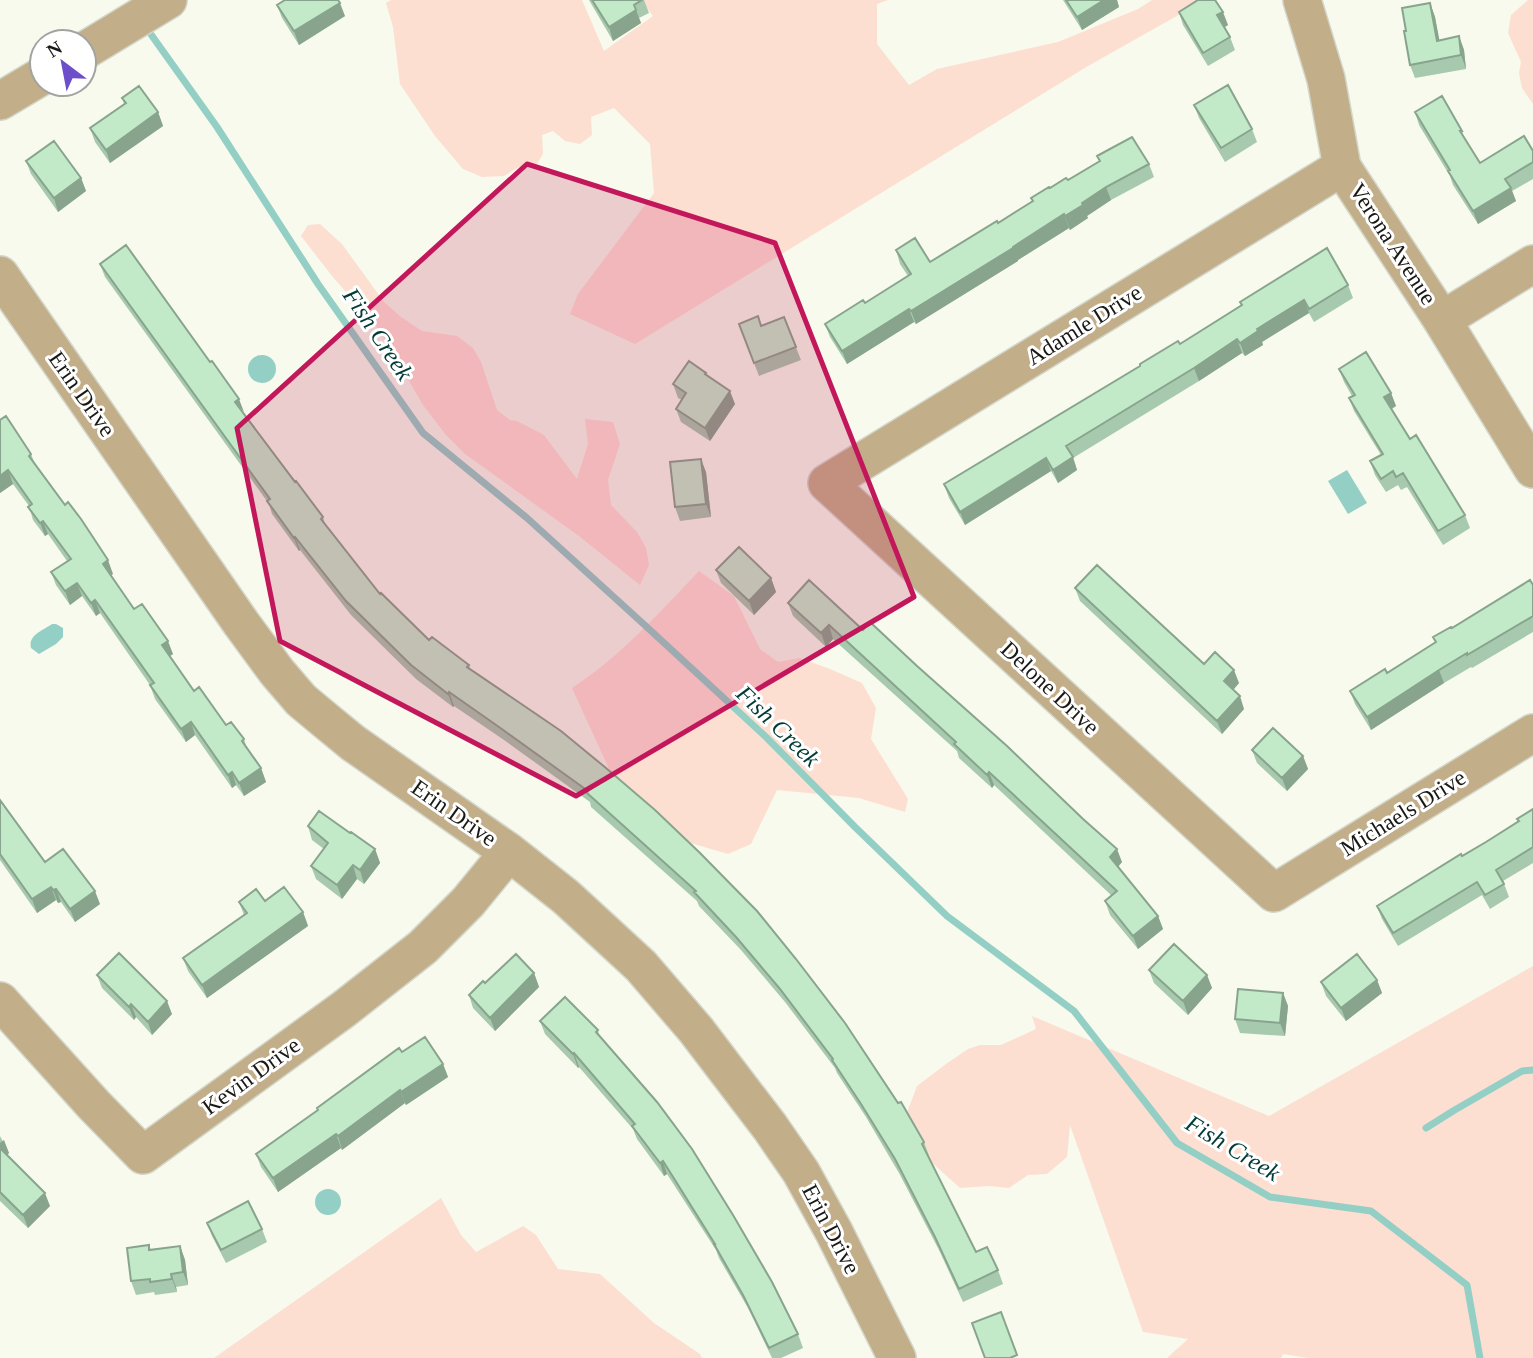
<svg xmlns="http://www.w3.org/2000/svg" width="1533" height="1358" viewBox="0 0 1533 1358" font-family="Georgia,serif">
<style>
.green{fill:#fddfd2}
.water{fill:#94cfc6}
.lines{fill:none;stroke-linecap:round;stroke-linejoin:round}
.stream{stroke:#94cfc6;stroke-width:7}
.minor-casing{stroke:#d3d6c9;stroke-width:40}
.minor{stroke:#c3ae8a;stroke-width:37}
.wall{fill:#a7c9ad}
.shaded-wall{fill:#88a48d}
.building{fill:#c2eac9;stroke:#88a48d;stroke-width:2}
.marked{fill:#c2185b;fill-opacity:0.2;stroke:#c2185b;stroke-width:5;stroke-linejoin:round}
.labels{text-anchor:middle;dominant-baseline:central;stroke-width:6;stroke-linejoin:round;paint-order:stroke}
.street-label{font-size:23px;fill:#181914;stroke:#fff}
.water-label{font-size:24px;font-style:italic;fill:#013b35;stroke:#fff}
</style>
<rect width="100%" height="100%" fill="#f7faec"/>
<path class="green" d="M391,0H582L604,51L653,16L641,0H888L877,4V44L909,85L937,69L1058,42L1138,9L1152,0H1205L1088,66L635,344L570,314L578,294L654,193L650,144L614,108L591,117L592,135L580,144L565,141L553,131L542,135L543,154L535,167H519L504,176L482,177L463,169L435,136L400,84L393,27L386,3Z
M1528,0H1533V104L1522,88L1519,73L1521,62L1508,33L1511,15Z
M320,224L342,244L384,302L401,317L422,331L457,336L473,348L481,362L497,410L510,420L517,421L544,435L577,479L588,444L585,419L613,422L620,444L608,480L611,505L637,532L646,548L649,565L640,585L579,536L465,454L446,435L423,405L379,330L332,276L301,236L308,225Z
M699,571L734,596L760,649L778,662L800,658L830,669L862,683L876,708L871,739L908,799L905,812L859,798L777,790L751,844L728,854L653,832L610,771L572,688C621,656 659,613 699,571Z
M1533,966V1358H1308L1283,1354L1281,1358H1167L1188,1339L1143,1332L1070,1125L1067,1157L1047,1174L1028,1175L1009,1188L989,1186L960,1188L929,1160L906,1115L917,1086L946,1064L968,1049L980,1045H1001L1036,1029L1032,1016L1269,1116Z
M441,1198L461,1235L476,1252L523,1226L536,1235L558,1269L600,1274L654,1323L700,1354L702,1358H214Z"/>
<path class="water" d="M248 369a14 14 0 1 1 28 0a14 14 0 1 1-28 0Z
M1347,470L1367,503L1348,514L1328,481Z
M52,624H56L63,628V637L56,644L39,654L31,648C28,635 42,631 52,624Z
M315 1202a13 13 0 1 1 26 0a13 13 0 1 1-26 0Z"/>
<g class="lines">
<path class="stream" d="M145,26L217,127L318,284L423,433L527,518L649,629L766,737L855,827L947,916L1074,1011L1177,1143L1270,1197L1371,1211L1467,1285L1480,1358
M1426,1128L1453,1111L1522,1071L1533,1070"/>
<g class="minor-casing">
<path id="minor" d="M1302,0L1326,79L1342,167L1442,320L1533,469
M84,51L168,0
M0,101L42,76
M1342,167L827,483L1274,893L1533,733
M0,275L241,623L277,672L301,700L325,720L353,743L509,852L566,897L641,966L696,1030L770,1127L801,1172L834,1232L897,1358
M1442,320L1533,264
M0,1001L94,1105L143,1155L344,1009L423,947L468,902L509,852"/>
</g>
<use href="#minor" class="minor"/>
</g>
<path class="wall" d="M589,0H644L649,13L639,18L641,23L613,41Z
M1063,0H1117L1119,7L1082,30Z
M1430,3L1435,17L1439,40L1459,36L1464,50L1466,69L1415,78L1410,65L1406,31Z
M277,5L345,16L299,45L282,18Z
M1179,12L1228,25L1224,27L1230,37L1235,50L1208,66L1183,25Z
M122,98L158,112L163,126L110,163L95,142L90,128L124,104Z
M1194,105L1252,129L1257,142L1225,162L1199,118Z
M1415,112L1462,131L1464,138L1480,163L1533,151V179L1512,191L1516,201L1478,224L1453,185L1450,176L1419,125Z
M1097,156L1149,164L1154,177L1111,200L1087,216L1088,218L1070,230L1069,228L1018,260V261L916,324L914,322L847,364L830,337L825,324L865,303L908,276L900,264L896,250L930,262L998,223L1033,202L1031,198L1068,180L1099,161Z
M26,161L81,178L86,191L58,212L31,174Z
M100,264L243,412L323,517L325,524L380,594L429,640L469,665L470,669L561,731L924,1142L929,1156H928L976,1252L998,1270L1003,1284L963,1302L939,1250L899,1173L866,1117L837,1073L835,1068L785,1002L741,950L699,906L697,901L591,807L590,802L504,740L454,706L453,707L416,679L351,615L300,550L299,551L272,514L269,504L105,277Z
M1348,285L1353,298L1314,322L1309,313L1262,342L1263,345L1245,356L1242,353L1199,381L1073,458L1077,470L1058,483L1051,471L965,525L949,498L944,484L1180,344L1241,305L1240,302Z
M784,317L801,360L759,376L739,324L761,326Z
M1339,369L1391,393L1396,406L1392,409L1410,439L1465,515L1470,528L1443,545L1407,487L1401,490L1398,485L1386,492L1375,475L1370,461L1381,455L1354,411L1349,398L1352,396L1344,382Z
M706,373L707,376L735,404L710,441L681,422L676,409L682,400L678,398L673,384Z
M0,420L31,454L35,464L113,574L111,575L134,609L173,654L170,656L194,691L226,725L244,739L247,749L261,768L266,782L244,796L236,785L232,788L195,735L186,742L155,699L150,685L100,613L96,616L82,596L70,605L56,585L51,572L67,561L48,534L45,536L33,520L29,506L13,484L0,493Z
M706,472L711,517L680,521L675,507Z
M716,570L771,578L776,592L754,615L721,583Z
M1533,585V632L1472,668L1471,667L1444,683L1371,730L1355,704L1350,691L1387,673L1435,642L1433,637Z
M1075,588L1204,664L1239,683L1233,690L1244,709L1222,734L1080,601Z
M788,603L863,630L1122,862L1118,867L1158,916L1163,929L1138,949L1110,915L1105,901L1112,896L994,785L992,788L959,758L957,751L833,639L826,647L793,616Z
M1252,750L1303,756L1308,769L1287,791L1257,763Z
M0,800L45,862L100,904L75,922L61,902L58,903L56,900L37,913L0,860Z
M1533,809V863L1503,881L1509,897L1490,909L1482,895L1398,946L1382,919L1377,906L1462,856L1518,822L1517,819Z
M308,826L375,849L380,863L364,884L357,879L342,899L316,879L311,866L324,849L312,840Z
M265,901L303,912L308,926L207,998L188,971L183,958L244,915L239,902Z
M1149,970L1207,975L1212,988L1188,1015L1154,983Z
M534,973L539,987L495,1031L473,1008L469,995Z
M97,975L172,1014L152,1035L136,1017L134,1020L102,988Z
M1377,980L1382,993L1346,1021L1326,996L1321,982Z
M1283,993L1288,1006L1285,1036L1240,1033L1235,1019Z
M540,1021L598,1030L599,1035L798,1334L803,1348L781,1358H772L748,1308L719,1258L716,1250L667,1174L664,1176L637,1139L633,1129L579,1067L578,1068L545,1034Z
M402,1052L443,1064L448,1077L406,1105L405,1103L342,1150L341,1148L278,1192L261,1167L256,1154Z
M0,1136L9,1153L7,1155L50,1206L28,1228L0,1201Z
M207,1223L262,1229L267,1242L226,1263L212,1236Z
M149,1245L151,1250L180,1246L185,1260L188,1285L176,1287L177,1292L155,1295L154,1292L136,1295L131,1281Z"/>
<path class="shaded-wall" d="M1104,0H1117L1119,7L1082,30L1077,17Z
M340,3L345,16L299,45L294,31Z
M1430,3L1435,17L1442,54L1437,41Z
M636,10L641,23L613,41L609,27Z
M1223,12L1228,25L1222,29L1217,15Z
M1459,36L1464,50L1466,69L1461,55Z
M158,112L163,126L110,163L106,150Z
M81,178L86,191L58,212L54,198Z
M1106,187L1111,200L1087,216L1088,218L1070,230L1065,216L1082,203Z
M1511,188L1516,201L1478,224L1473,211Z
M1064,214L1069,228L1018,260V261L916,324L911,311Z
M1304,300L1309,313L1262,342L1263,345L1245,356L1240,343L1257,329Z
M909,309L914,322L847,364L842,351Z
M1237,339L1242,353L1199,381L1194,368Z
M730,391L735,404L710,441L705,428Z
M1391,393L1396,406L1389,410L1384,397Z
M239,399L244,412L235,402Z
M1073,457L1077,470L1058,483L1053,470Z
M1046,458L1051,471L965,525L960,512Z
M701,459L706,472L711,517L706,504Z
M8,470L13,484L0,493V476Z
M43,521L48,534L45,536L40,523Z
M295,537L300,550L299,551L294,538Z
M108,560L113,574L108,577L103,564Z
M771,578L776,592L754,615L749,601Z
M77,583L82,596L70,605L65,591Z
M95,600L100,613L96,616L91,603Z
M829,625L833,639L826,647L821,633Z
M168,641L173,654L167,658L162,645Z
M1234,670L1239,683L1229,695L1224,681Z
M1439,670L1444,683L1371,730L1367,717Z
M449,692L454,706L453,707L448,694Z
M1240,696L1244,709L1222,734L1217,721Z
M191,722L195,735L186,742L181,729Z
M1303,756L1308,769L1287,791L1282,778Z
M261,768L266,782L244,796L239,783Z
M232,772L236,785L232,788L228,775Z
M989,772L994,785L992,788L987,775Z
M375,849L380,863L364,884L360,870Z
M1117,849L1122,862L1115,870L1110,857Z
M353,865L357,879L342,899L337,885Z
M51,887L56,900L37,913L32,899Z
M56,889L61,902L58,903L53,890Z
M95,891L100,904L75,922L70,909Z
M303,912L308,926L207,998L202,985Z
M1158,916L1163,929L1138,949L1133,936Z
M534,973L539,987L495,1031L490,1018Z
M1207,975L1212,988L1188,1015L1183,1001Z
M1377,980L1382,993L1346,1021L1341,1008Z
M1283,993L1288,1006L1285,1036L1280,1023Z
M167,1001L172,1014L152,1035L148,1022Z
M131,1004L136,1017L134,1020L129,1007Z
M574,1053L579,1067L578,1068L573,1054Z
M443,1064L448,1077L406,1105L401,1092Z
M400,1090L405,1103L342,1150L338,1136Z
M336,1134L341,1148L278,1192L273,1178Z
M4,1140L9,1153L2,1159L0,1153V1143Z
M663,1161L667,1174L664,1176L660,1163Z
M45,1193L50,1206L28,1228L23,1215Z
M180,1246L185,1260L188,1285L183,1272Z
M171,1274L176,1287L177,1292L172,1279Z"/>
<path class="building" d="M285,0H338L340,3L294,31L277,5Z
M592,0H642L634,5L636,10L609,27Z
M1066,0H1104L1077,17Z
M1198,0H1215L1223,12L1217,15L1230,37L1203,53L1179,12Z
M1430,3L1437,41L1459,36L1461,55L1410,65L1404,31H1406L1402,8Z
M1228,85L1252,129L1221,148L1194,105Z
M139,86L158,112L106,150L90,128L126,103L122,98Z
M1442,96L1462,131H1460L1480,163L1524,136L1533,151V162L1505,179L1511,188L1473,211L1448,171L1450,170L1415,112Z
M1132,137L1149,164L1106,187L1082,203L1083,205L1065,216L1064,214L1013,247V248L911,311L909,309L842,351L825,324L863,300L865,303L911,274L896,250L915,238L930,262L997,221L998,223L1033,201L1031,198L1049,187L1050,188L1066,178L1068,180L1100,161L1097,156Z
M54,141L81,178L54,198L26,161Z
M126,245L210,362L212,361L239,399L235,402L295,482L296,481L323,517L321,519L380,594L381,593L429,640L432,637L469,665L467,667L561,731L606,768L655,810L700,853L757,911L796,959L845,1023L898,1103L901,1102L924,1142L922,1144L976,1252L987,1247L998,1270L959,1289L935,1237L895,1159L861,1104L832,1060L833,1059L780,989L736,937L694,892L696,891L587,793L588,791L499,727L449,692L448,694L411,665L346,601L295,537L294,538L267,501L270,499L100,264Z
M1327,248L1348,285L1309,309L1304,300L1257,329L1258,331L1240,343L1237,339L1194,368L1066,446L1073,457L1053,470L1046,458L960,512L944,484L1140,366V364L1178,341L1180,344L1242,305L1240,302Z
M758,316L761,326L784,317L796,347L754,363L739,324Z
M1366,352L1391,393L1384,397L1410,439L1416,435L1465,515L1438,531L1403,473L1396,477L1393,471L1381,479L1370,461L1383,454L1349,398L1355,395L1339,369Z
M689,361L706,373L705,374L730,391L705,428L676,409L686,393L673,384Z
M6,416L31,454L29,456L65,505L68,502L81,519L108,560L103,564L134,609L142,604L168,641L162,645L194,691L199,687L226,725L231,722L244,739L242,741L261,768L239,783L232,772L228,775L191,722L181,729L150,685L154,683L95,600L91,603L77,583L65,591L51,572L71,559L43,521L40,523L28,507L32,504L8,470L0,476V420Z
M701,459L706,504L675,507L670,462Z
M739,547L771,578L749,601L716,570Z
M1097,565L1204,664L1215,652L1234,670L1224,681L1240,696L1217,721L1075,588Z
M809,580L863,630L870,622L917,666L1007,746L1083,819L1117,849L1110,857L1158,916L1133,936L1105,901L1117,891L989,772L987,775L954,744L956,742L829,625L821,633L788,603Z
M1530,580L1533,585V616L1467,655V653L1439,670L1367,717L1350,691L1385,669L1387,673L1436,642L1433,637L1451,627L1452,628Z
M1273,728L1303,756L1282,778L1252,750Z
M0,800L45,862L63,849L95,891L70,909L56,889L53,890L51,887L32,899L0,854Z
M1533,809V847L1496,870L1504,884L1485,895L1477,882L1393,933L1377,906L1461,854L1462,856L1486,842L1519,821L1517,819Z
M319,811L350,833L351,832L375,849L360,870L353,865L337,885L311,866L328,843L308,826Z
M284,887L303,912L202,985L183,958L247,913L239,902L256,889L265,901Z
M1174,944L1207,975L1183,1001L1149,970Z
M119,953L167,1001L148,1022L131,1004L129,1007L97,975Z
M516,954L534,973L490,1018L469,995L483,981L485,983Z
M1357,954L1377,980L1341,1008L1321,982Z
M1238,989L1283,993L1280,1023L1235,1019Z
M565,997L598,1030L596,1032L657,1102L692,1149L733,1215L772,1282L798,1334L769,1348L743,1295L714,1244H715L663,1161L660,1163L632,1126L635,1124L574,1053L573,1054L540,1021Z
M425,1037L443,1064L401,1092L400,1090L338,1136L336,1134L273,1178L256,1154L318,1110L317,1108L399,1048L402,1052Z
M0,1148L45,1193L23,1215L0,1192Z
M248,1201L262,1229L221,1250L207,1223Z
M149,1245V1250L180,1246L183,1272L171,1274L172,1279L150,1282V1279L131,1281L127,1248Z
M1001,1312L1017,1355L1010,1358H985L972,1323Z"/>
<path class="marked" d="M527,164L775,243L914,597L576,796L280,641L237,428Z"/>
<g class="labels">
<g class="street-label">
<text transform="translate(1393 244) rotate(57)">Verona Avenue</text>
<text transform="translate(1084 325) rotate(-32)">Adamle Drive</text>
<text transform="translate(82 394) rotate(55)">Erin Drive</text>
<text transform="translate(1050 688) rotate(43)">Delone Drive</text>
<text transform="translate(454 813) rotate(35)">Erin Drive</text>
<text transform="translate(1403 813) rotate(-32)">Michaels Drive</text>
<text transform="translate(251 1076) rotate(-36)">Kevin Drive</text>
<text transform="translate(831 1229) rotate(62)">Erin Drive</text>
</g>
<g class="water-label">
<text transform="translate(378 334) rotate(56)">Fish Creek</text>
<text transform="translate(778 726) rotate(44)">Fish Creek</text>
<text transform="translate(1233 1148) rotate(31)">Fish Creek</text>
</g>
</g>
<g transform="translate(63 63) rotate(328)"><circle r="33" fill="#ffffff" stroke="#a3a3a1" stroke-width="2"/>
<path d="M0-5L12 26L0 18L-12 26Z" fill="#6c4fc9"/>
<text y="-10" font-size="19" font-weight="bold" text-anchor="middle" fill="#181914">N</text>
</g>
</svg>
